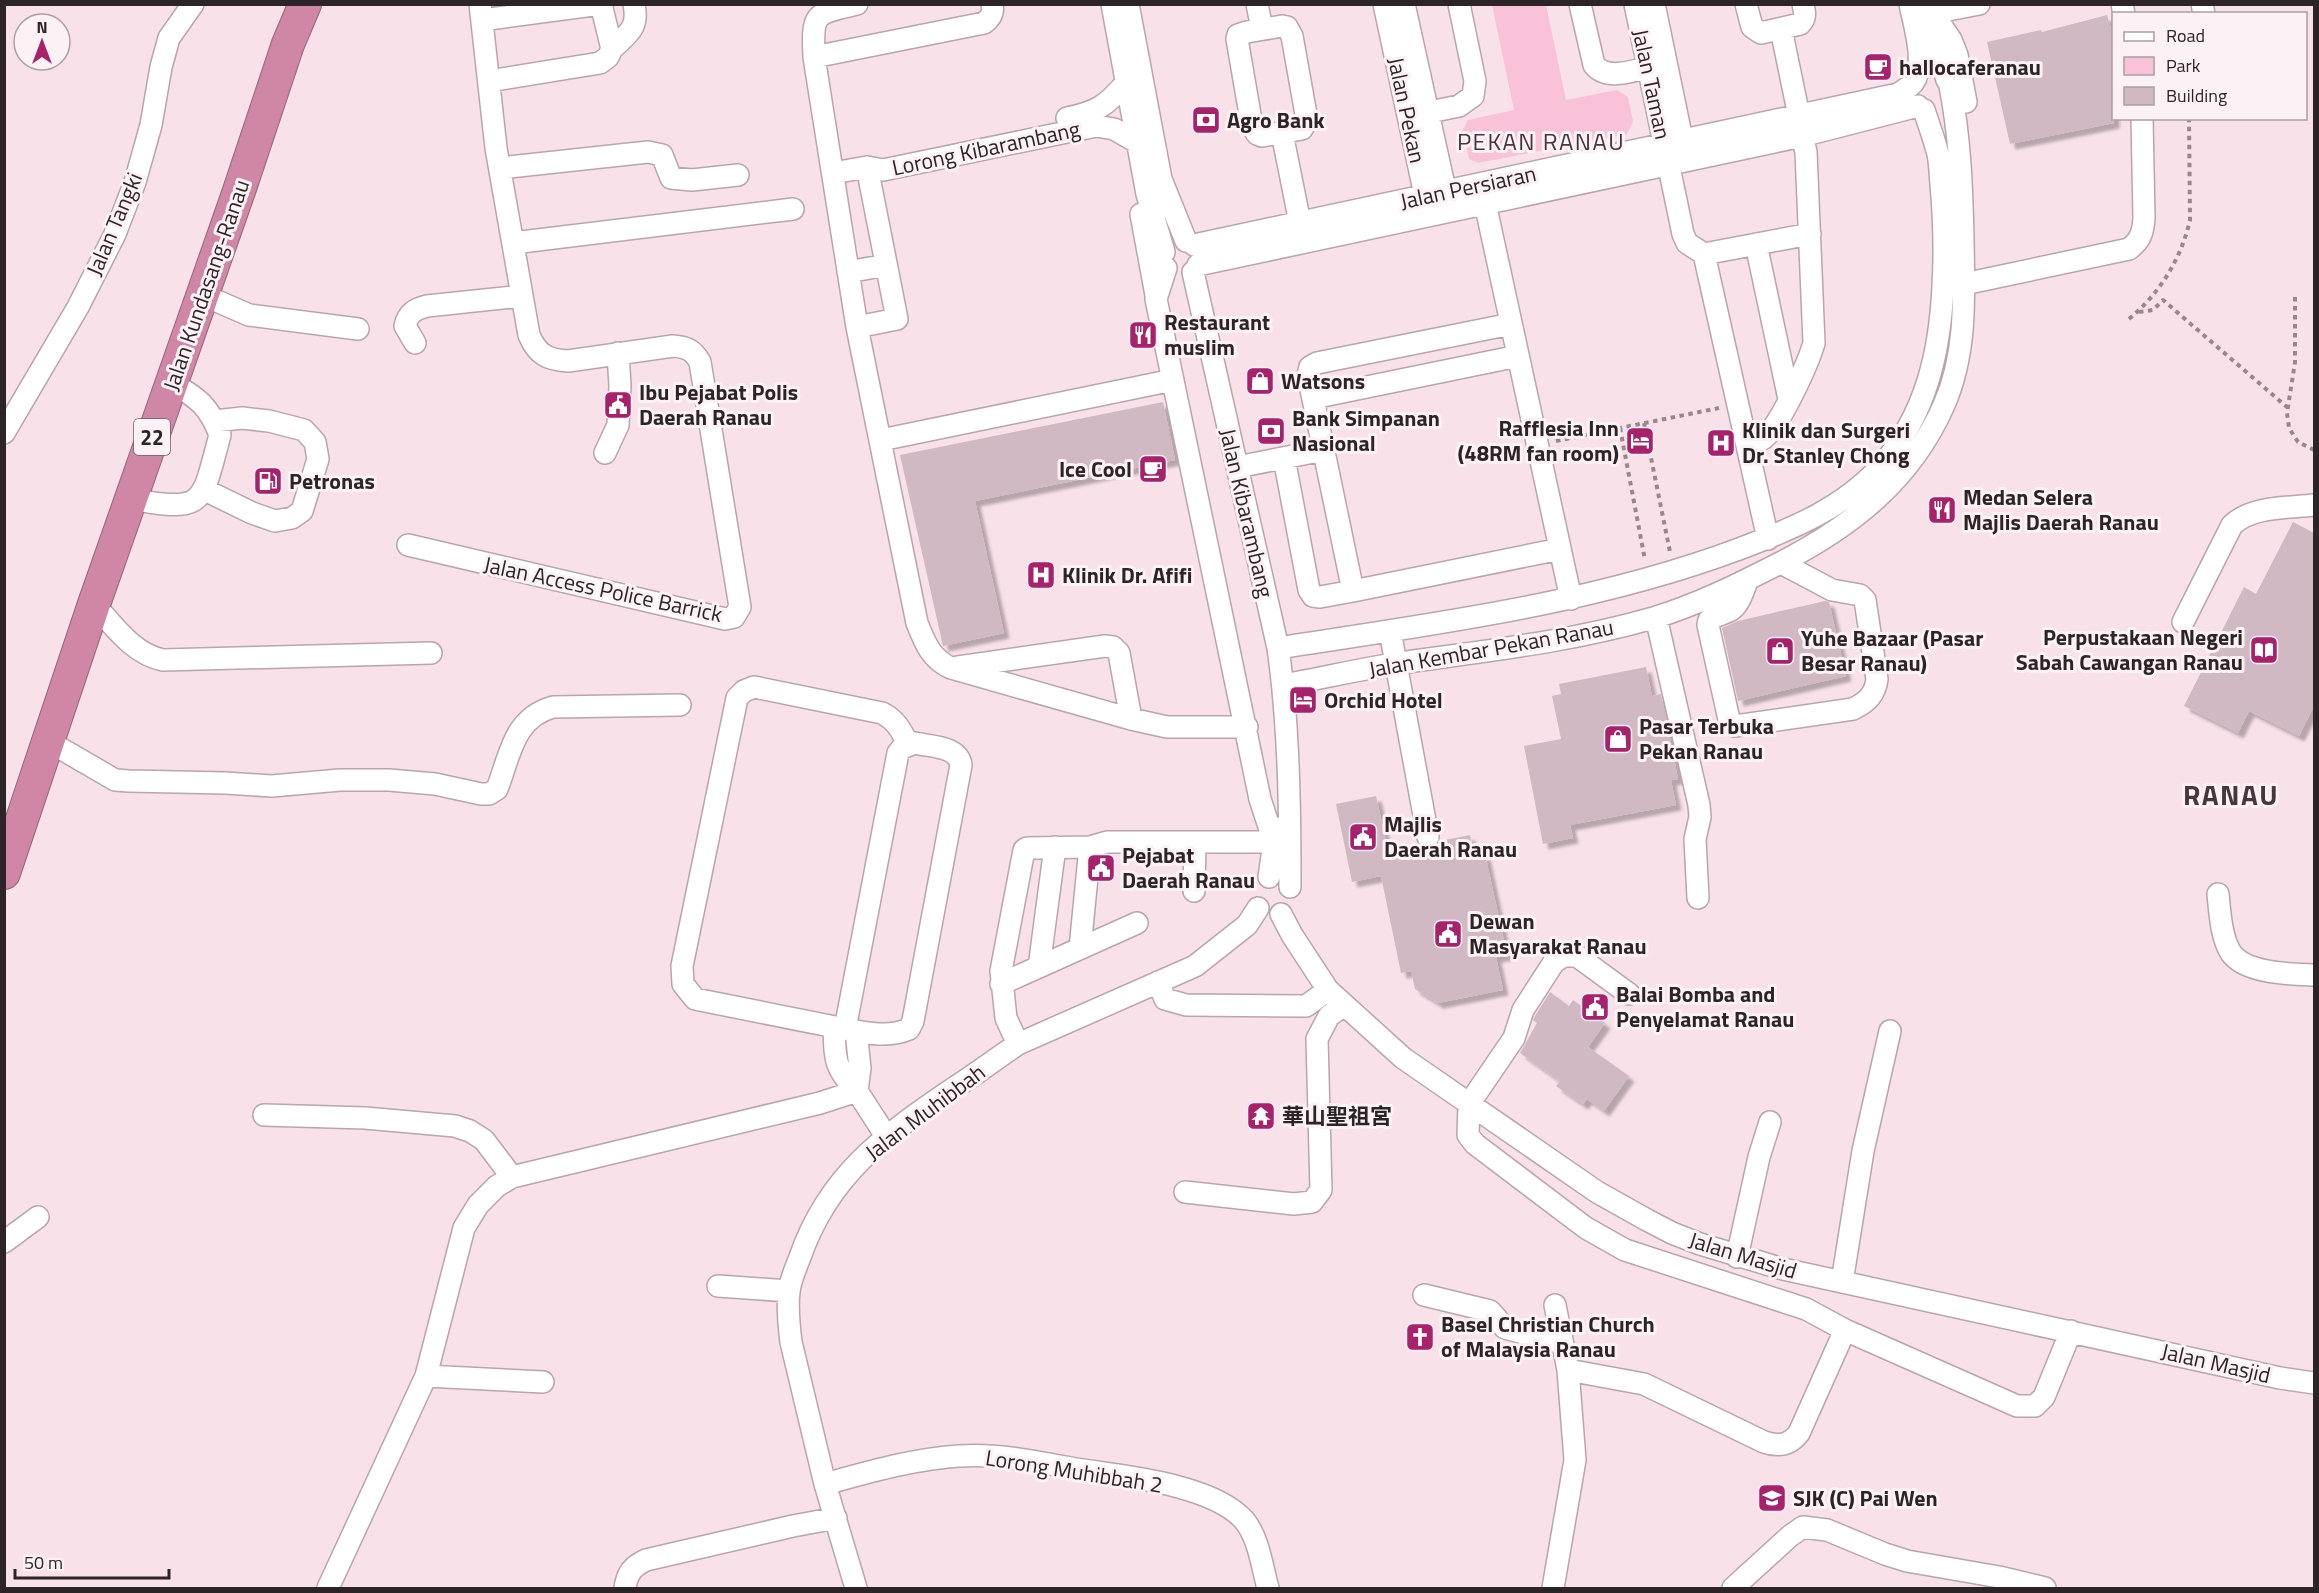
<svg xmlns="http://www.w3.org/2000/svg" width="2319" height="1593" viewBox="0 0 2319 1593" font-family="'Titillium Web','Noto Sans SC',sans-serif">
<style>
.green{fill:#f9c2d8}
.building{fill:#d0b9c2;filter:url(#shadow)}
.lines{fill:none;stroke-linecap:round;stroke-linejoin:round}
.minor-casing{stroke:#baa4ad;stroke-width:24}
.highway-casing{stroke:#966479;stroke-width:34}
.path{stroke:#98878d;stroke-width:4;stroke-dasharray:4.5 4.5;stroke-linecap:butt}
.minor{stroke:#fff;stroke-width:21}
.highway{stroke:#cf87a5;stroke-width:32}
.labels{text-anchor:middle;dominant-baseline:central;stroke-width:6;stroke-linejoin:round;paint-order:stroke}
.shield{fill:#fcf2f6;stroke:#6b6265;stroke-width:1.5}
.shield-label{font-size:21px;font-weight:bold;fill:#2d2427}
.poi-label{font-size:22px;font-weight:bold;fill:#2d2427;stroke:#fcf2f6;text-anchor:start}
.street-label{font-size:22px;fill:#2d2427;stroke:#fcf2f6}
.neighbourhood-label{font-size:24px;letter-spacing:1.5px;fill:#48353d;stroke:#fcf2f6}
.district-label{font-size:28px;font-weight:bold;letter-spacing:1.5px;fill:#48353d;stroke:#fcf2f6}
</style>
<defs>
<filter id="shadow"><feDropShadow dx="5.5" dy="5.5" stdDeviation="1.5" flood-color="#0004"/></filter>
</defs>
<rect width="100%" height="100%" fill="#f9e1ea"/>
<path class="green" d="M1492,5H1546L1566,100L1617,90L1628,97L1633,122L1627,134L1478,163L1469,159L1463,129L1468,120L1514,110Z"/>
<path class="building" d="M2107,15L2114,40V123L2010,144L1987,42L2041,30L2042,32Z
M1163,402L1175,460L975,501L1004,633L943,646L900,455Z
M2293,522L2314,533V706L2299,736L2249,711L2238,733L2184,706L2244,587L2256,594Z
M1825,601L1829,602L1846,676L1738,701L1722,628L1738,621Z
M1646,667L1652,696L1661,694L1666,717L1678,779L1671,780L1676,805L1570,825L1573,838L1543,844L1524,746L1561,739L1552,696L1561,694L1559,684Z
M1376,796L1388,851L1418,845L1424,849H1431L1437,846L1440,841L1470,835L1474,857L1485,854L1507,955L1496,957L1503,990L1438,1003L1415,989L1411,971L1401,973L1381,876L1352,882L1336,804Z
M1550,992L1569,1006L1573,1000L1605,1023L1588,1047L1629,1076L1604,1111L1587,1099L1583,1104L1569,1095L1556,1086L1560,1081L1520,1053L1537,1023L1533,1020L1535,1016Z"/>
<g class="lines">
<g class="minor-casing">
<path id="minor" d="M857,4C814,14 812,12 814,57L984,23C991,18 994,13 992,4
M1112,4L1147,194L1164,252
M1128,4L1161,179L1186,241
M1257,4L1262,29
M1384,4L1428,209
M1404,4L1448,203
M1580,4L1594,65C1609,83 1640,68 1660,64
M1635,4L1683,234L1687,243L1704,254L1768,539
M1654,4L1685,154
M1746,4L1752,27L1761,33L1800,24C1806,18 1805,13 1803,4
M1927,4L1951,40L1957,55L1966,102
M2122,4L2124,14
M2202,4L2204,14
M1932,13L1979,4
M1927,14L1947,80
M482,20L601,4
M1282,26L1287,27L1292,36L1307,120L1302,129L1262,136L1257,134L1252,126L1237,39L1238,35L1247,32Z
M1781,29L1799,116
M612,49C628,33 639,29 634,4
M814,57L857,327L917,623C925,643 931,659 951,668L1131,719L1167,727H1247
M489,81L600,63L608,57L612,49L601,4
M1415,115L1459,106L1473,96L1475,81L1459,4
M1067,118C1097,112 1106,106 1126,83
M1282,133L1300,223
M500,168L648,152L662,155L671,178L692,180L738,175
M833,173L867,167L883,170L1096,126L1114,129L1137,142
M1485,203L1571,599
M1141,214L1156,295
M513,243L793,209
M1756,244L1789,399
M1194,245L1898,94C1903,91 1909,87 1913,83C1927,64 1914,25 1910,4
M1704,254L1810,234
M1198,265L1802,136L1918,106
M848,272L886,265
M1193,272L1278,648C1289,725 1290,809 1290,887
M1964,284L2129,249C2141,240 2143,232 2144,218L2142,118
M203,295L249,315L358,329
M1511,324L1317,363L1310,367L1308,375L1353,591L1560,549
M857,327L897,319L867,167
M415,343L405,326C408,313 415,309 427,306L522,296
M1313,398L1518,356
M4,433L78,307L115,234L135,182L151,125L161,67L169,38L193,4
M881,440L1173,380
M1747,445C1753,443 1759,442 1764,438C1780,425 1808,364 1814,343L1806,152L1802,136
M605,453L618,425L620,386L618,353
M1284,458L1309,590L1313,596L1320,597L1353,591
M1237,467L1324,450
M205,490L252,513L275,521L292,518L302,511L318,459L315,442L304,430L269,421L242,418L215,421
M130,499C207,513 201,504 220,435C209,406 198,398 172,383
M408,545L725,619L734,617L740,607L700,362C693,350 687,347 673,346L568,361C547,360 537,354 529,335L496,148L480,4
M1748,579C1744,588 1740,604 1731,610C1724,614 1716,615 1709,620L1708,625L1730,724L1735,726L1853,709C1867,702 1875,695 1877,679L1865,600L1860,595L1832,590L1781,563
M94,604C114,626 133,654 163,660L431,653
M1656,617L1699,805L1700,817L1695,839L1698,898
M2183,622L2232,525C2252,506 2288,508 2314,505
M1390,631L1428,837
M1278,648C1433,624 1592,604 1739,549C1792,529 1844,508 1882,465C1926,414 1940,352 1943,286C1945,252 1944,218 1941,184C1940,174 1940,164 1938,154C1934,139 1929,125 1924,110
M958,667L1105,646L1113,647L1119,653L1131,719
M1283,685C1322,678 1361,669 1400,663C1485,651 1570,642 1653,618C1697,605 1741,583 1782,562C1852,526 1911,480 1944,405C1967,353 1964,296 1963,241C1962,188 1960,137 1950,86
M48,741L115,780L129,781L225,783L272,786L340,780H389L435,784L481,794H489L497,789C510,756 513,718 553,707L680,705
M915,743C932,747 958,746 961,765L913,1021L909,1029C889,1038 866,1033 845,1029L898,753L902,748Z
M1269,877L1276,828
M1194,891L1195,842
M2218,894C2220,913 2221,937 2231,953C2246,974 2292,974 2314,975
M1281,914L1292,935L1328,990L1403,1058L1597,1192L1647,1220L1672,1233L1700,1244L1783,1269L2280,1378L2314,1383
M1080,948L1090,847
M1039,967L1055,847
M1158,982L1165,999L1186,1005L1306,1006L1328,990
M1001,984L1137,923
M1629,994L1577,956H1564L1554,962L1523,1010L1514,1038L1469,1104L1468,1135L1475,1144L1586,1228L1625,1250L1806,1309L1845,1330L2017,1406H2035L2044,1397L2071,1331
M834,1027C835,1059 834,1068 857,1091
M845,1029L695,999L683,984L682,966L737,698L744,691L754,687L882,713C896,720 901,730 908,744
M856,1031L860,1068L857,1091
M1018,1044L1006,1018L1001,971L1024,850L1027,848L1090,847L1107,842H1274L1260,799L1156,299L1166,268
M264,1115L365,1118L455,1126L470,1131L484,1140L512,1177
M1185,1192L1294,1204L1312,1202L1321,1190L1317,1039L1329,1016L1343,1006
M4,1242L38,1217
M1737,1257L1759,1157L1770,1122
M1842,1282L1863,1151L1890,1031
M718,1286L789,1291
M1424,1295L1490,1311L1505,1328L1562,1343
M1568,1370L1644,1384L1764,1442C1779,1447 1790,1445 1799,1433L1845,1330
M426,1376L543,1382
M825,1484C869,1472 913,1459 959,1456C997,1453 1039,1462 1076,1469C1122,1476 1212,1484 1244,1520C1259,1538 1262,1567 1268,1588
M328,1588L426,1376L464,1228L478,1205L497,1186L512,1177L820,1103L857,1091L886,1136
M625,1588C627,1573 633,1566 646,1560L793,1526L836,1518
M856,1588L825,1484L791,1342C789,1326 787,1308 789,1292C790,1280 796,1268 800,1257C829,1174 885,1135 954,1088C976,1074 997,1058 1018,1044L1195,966L1247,925L1258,908
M1553,1588L1575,1460L1568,1370L1555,1305
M1733,1588L1790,1536L1803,1527L1827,1530L1885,1554L1907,1561L1999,1577L2045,1588"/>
</g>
<g class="highway-casing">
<path id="highway" d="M4,873L94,604L239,191L288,44L305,4"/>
</g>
<path class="path" d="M2295,297V362L2287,413L2289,428L2298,442L2314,450
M2139,312L2153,310L2163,300L2288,408
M2129,319C2160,293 2181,259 2190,220L2189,118
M1644,423L1670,552
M1620,428L1645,560
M1556,441L1719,408"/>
<use href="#minor" class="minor"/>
<use href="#highway" class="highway"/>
</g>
<defs>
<g id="cafe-square" transform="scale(1.5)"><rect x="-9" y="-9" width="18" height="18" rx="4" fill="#a7216b" stroke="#fcf2f6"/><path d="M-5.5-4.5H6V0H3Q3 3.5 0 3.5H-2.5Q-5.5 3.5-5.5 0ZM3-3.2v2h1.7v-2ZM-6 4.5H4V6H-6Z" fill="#fff"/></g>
<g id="bank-square" transform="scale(1.5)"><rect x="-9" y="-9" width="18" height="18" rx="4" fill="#a7216b" stroke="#fcf2f6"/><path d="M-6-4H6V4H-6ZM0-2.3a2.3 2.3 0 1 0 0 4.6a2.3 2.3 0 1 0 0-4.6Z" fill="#fff"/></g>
<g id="restaurant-square" transform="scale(1.5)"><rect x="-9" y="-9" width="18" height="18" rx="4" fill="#a7216b" stroke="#fcf2f6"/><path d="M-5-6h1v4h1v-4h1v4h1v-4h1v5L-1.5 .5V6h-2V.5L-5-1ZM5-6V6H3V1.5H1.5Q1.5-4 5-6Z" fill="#fff"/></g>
<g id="shop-square" transform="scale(1.5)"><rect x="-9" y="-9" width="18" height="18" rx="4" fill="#a7216b" stroke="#fcf2f6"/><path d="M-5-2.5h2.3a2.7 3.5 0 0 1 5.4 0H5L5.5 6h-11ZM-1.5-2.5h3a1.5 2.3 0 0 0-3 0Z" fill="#fff"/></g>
<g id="civic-square" transform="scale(1.5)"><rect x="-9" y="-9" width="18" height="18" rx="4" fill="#a7216b" stroke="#fcf2f6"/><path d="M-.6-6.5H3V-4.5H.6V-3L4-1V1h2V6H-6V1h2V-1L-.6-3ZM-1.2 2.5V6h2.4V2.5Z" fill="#fff"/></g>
<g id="hotel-square" transform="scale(1.5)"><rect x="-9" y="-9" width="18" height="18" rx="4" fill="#a7216b" stroke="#fcf2f6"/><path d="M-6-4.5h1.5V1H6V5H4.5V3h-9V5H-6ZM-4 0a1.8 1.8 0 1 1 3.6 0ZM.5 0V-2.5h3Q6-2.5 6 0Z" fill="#fff"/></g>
<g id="hospital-square" transform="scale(1.5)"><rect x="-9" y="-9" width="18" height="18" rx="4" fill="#a7216b" stroke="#fcf2f6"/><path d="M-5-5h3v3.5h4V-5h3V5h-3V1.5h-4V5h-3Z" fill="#fff"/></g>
<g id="fuel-square" transform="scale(1.5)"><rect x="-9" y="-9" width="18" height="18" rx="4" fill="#a7216b" stroke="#fcf2f6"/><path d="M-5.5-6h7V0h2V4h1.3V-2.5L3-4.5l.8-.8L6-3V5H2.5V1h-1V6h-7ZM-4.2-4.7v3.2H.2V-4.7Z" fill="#fff"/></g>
<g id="library-square" transform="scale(1.5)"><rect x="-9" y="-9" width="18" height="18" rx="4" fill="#a7216b" stroke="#fcf2f6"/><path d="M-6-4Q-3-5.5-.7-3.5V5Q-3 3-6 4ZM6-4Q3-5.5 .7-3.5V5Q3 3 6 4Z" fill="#fff"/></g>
<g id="temple-square" transform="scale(1.5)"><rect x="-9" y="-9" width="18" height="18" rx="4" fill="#a7216b" stroke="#fcf2f6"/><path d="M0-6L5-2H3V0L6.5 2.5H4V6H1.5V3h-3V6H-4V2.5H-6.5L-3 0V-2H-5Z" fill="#fff"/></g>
<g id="church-square" transform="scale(1.5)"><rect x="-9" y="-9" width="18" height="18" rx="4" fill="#a7216b" stroke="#fcf2f6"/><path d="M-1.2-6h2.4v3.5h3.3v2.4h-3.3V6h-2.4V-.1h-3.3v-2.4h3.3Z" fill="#fff"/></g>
<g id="school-square" transform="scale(1.5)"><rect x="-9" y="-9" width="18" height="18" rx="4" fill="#a7216b" stroke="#fcf2f6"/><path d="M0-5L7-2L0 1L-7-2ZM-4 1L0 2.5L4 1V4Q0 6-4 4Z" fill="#fff"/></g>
</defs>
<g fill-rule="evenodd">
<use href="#cafe-square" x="1878" y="67"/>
<use href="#bank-square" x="1206" y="120"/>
<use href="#restaurant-square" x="1143" y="335"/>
<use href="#shop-square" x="1260" y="381"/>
<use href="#civic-square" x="618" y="405"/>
<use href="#bank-square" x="1271" y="431"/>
<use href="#hotel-square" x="1640" y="441"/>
<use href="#hospital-square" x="1721" y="443"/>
<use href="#cafe-square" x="1153" y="469"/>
<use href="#fuel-square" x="268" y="481"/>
<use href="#restaurant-square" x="1942" y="510"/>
<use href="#hospital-square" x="1041" y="575"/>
<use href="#library-square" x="2264" y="650"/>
<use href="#shop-square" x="1780" y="651"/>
<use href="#hotel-square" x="1303" y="700"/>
<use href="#shop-square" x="1618" y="739"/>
<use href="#civic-square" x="1363" y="837"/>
<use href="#civic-square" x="1101" y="868"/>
<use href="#civic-square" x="1448" y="934"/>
<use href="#civic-square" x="1595" y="1007"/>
<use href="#temple-square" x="1261" y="1116"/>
<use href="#church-square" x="1420" y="1337"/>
<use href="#school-square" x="1772" y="1498"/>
</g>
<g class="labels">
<rect class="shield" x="134" y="419" width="36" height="36" rx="4.5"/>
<g class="shield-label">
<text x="152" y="437">22</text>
</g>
<g class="poi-label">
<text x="1899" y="67">hallocaferanau</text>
<text x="1227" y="120">Agro Bank</text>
<text x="1164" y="322">Restaurant<tspan x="1164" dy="25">muslim</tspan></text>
<text x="1281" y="381">Watsons</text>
<text x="639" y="392">Ibu Pejabat Polis<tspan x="639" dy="25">Daerah Ranau</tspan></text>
<text x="1292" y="418">Bank Simpanan<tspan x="1292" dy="25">Nasional</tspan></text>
<text x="1619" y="428" text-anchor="end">Rafflesia Inn<tspan x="1619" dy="25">(48RM fan room)</tspan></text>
<text x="1742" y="430">Klinik dan Surgeri<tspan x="1742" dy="25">Dr. Stanley Chong</tspan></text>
<text x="1132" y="469" text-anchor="end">Ice Cool</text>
<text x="289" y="481">Petronas</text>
<text x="1963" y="497">Medan Selera<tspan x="1963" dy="25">Majlis Daerah Ranau</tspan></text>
<text x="1062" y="575">Klinik Dr. Afifi</text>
<text x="2243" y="637" text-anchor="end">Perpustakaan Negeri<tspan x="2243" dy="25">Sabah Cawangan Ranau</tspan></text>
<text x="1801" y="638">Yuhe Bazaar (Pasar<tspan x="1801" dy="25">Besar Ranau)</tspan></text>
<text x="1324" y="700">Orchid Hotel</text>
<text x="1639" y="726">Pasar Terbuka<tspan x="1639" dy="25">Pekan Ranau</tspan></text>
<text x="1384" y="824">Majlis<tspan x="1384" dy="25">Daerah Ranau</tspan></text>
<text x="1122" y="855">Pejabat<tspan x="1122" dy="25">Daerah Ranau</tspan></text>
<text x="1469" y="921">Dewan<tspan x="1469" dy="25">Masyarakat Ranau</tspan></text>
<text x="1616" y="994">Balai Bomba and<tspan x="1616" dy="25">Penyelamat Ranau</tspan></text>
<text x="1282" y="1116">華山聖祖宮</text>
<text x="1441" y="1324">Basel Christian Church<tspan x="1441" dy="25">of Malaysia Ranau</tspan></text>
<text x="1793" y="1498">SJK (C) Pai Wen</text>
</g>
<g class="street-label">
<text transform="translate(1652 84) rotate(78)">Jalan Taman</text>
<text transform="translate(1407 110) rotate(78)">Jalan Pekan</text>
<text transform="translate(986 148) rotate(-12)">Lorong Kibarambang</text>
<text transform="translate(1468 187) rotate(-12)">Jalan Persiaran</text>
<text transform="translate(114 224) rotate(-67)">Jalan Tangki</text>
<text transform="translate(206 285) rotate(-71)">Jalan Kundasang-Ranau</text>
<text transform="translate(1247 513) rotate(77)">Jalan Kibarambang</text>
<text transform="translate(603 589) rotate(12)">Jalan Access Police Barrick</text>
<text transform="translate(1491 648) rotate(-10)">Jalan Kembar Pekan Ranau</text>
<text transform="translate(925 1112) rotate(-37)">Jalan Muhibbah</text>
<text transform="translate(1743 1255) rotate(17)">Jalan Masjid</text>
<text transform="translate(2216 1363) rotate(13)">Jalan Masjid</text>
<text transform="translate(1074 1471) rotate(9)">Lorong Muhibbah 2</text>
</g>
<g class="neighbourhood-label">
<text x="1541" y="141">PEKAN RANAU</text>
</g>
<g class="district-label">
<text x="2231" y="794">RANAU</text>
</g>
</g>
<rect width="2319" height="1593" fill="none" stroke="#2d2427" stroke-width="12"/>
<rect x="2112" y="12" width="195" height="108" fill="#fcf2f6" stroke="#a9a0a3" stroke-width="1.5"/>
<rect x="2124" y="32" width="30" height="9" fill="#ffffff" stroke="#a9a0a3" stroke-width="1.5"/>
<text x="2166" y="42" font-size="18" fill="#2d2427">Road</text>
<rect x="2124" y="57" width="30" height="18" fill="#f9c2d8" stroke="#a9a0a3" stroke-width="1.5"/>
<text x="2166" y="72" font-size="18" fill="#2d2427">Park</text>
<rect x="2124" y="87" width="30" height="18" fill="#d0b9c2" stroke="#a9a0a3" stroke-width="1.5"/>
<text x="2166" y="102" font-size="18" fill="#2d2427">Building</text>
<g transform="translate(42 42)"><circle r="28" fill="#fcf2f6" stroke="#a9a0a3" stroke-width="1.5"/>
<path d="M0-4.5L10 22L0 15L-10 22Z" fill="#a7216b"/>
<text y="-9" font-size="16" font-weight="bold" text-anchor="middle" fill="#2d2427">N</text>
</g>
<path d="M15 1569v9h154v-9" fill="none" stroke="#2d2427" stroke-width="3"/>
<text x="24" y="1569" font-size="18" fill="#2d2427" stroke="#fcf2f6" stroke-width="4.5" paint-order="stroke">50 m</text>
</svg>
